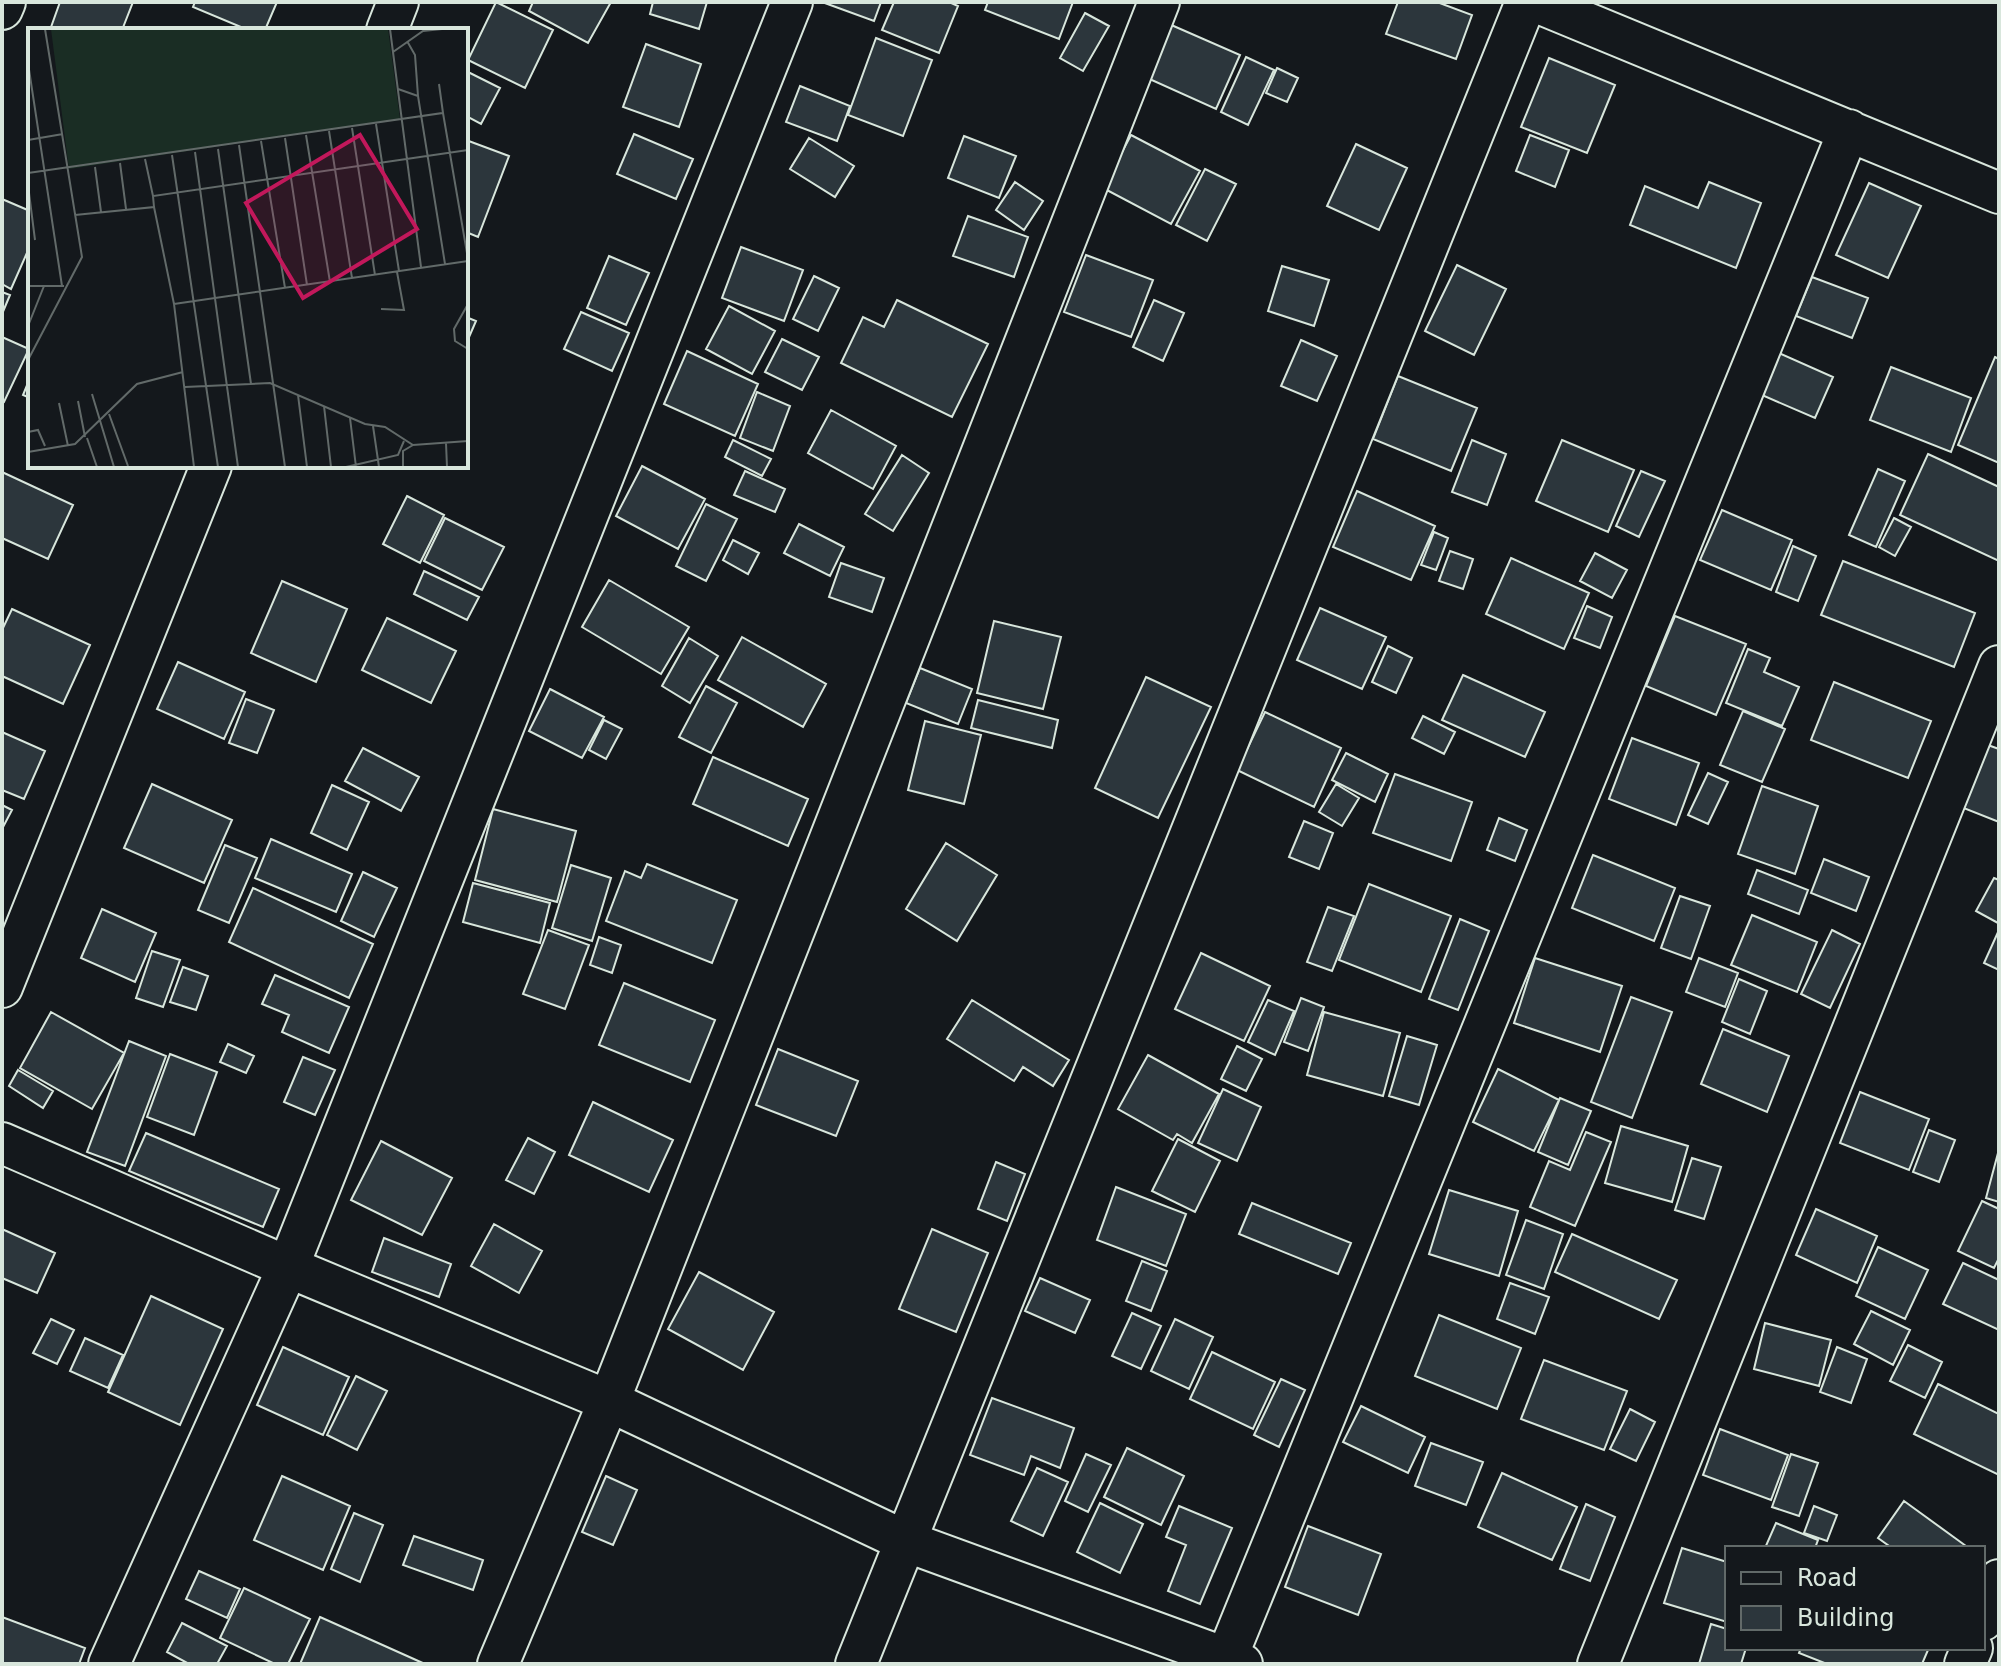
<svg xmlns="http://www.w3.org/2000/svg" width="2001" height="1666" viewBox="0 0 2001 1666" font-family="'DejaVu Sans',sans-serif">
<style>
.building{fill:#2c363c;stroke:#d8e6dc;stroke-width:2}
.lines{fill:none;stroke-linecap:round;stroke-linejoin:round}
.minor-casing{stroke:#d8e6dc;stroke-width:44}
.minor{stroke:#14181c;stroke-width:40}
.inset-road{fill:none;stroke:#626a69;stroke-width:2}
.view{fill:#c2185b;fill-opacity:0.15;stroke:#c2185b;stroke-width:4}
.inset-edge{fill:none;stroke:#d8e6dc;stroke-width:4}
</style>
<rect width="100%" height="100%" fill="#14181c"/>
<path class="building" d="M60,2H133L122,30H50Z
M195,2H277L265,30H248L193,7Z
M496,2L553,30L525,88L468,60Z
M533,2H611L588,43L529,11Z
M653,2H707L699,29L650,14Z
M822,2H881L874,21Z
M894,2H949L958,6L939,53L882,30Z
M988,2H1073L1059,39L985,10Z
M1398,2H1437L1472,15L1456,59L1386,34Z
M1085,13L1109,26L1083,71L1060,58Z
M1169,24L1240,55L1216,109L1145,77Z
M876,38L932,60L903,136L848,115Z
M646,44L701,64L679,127L623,107Z
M1246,57L1274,70L1248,125L1221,112Z
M1549,58L1615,85L1587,153L1521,127Z
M1277,68L1298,78L1287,102L1266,93Z
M466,71L500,88L481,124L466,116Z
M800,86L850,106L837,141L786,122Z
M634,134L693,159L676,199L617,174Z
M1131,135L1200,171L1171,224L1103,188Z
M1530,135L1569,150L1555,187L1516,171Z
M964,136L1016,156L999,198L948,178Z
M809,138L854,166L835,197L790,169Z
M466,140L509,156L478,237L466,232Z
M1356,144L1407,168L1379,230L1327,206Z
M1205,169L1236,184L1207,241L1176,225Z
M1015,182L1043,201L1024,230L996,210Z
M1709,182L1761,203L1736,268L1630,225L1645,186L1698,208Z
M1869,183L1921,206L1888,278L1836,255Z
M2,199L30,211V246L11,289L2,284Z
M968,216L1028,237L1014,277L953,256Z
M741,247L803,270L784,321L722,298Z
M1086,255L1153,280L1131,337L1064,312Z
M609,256L649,273L626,325L587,308Z
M1457,265L1506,289L1474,355L1425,331Z
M1282,266L1329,280L1314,326L1268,311Z
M814,276L839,288L818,331L793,319Z
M1812,277L1868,298L1852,338L1796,316Z
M2,292L10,295L2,314Z
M897,300L988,344L952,417L841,363L863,317L884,327Z
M1154,300L1184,313L1163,361L1133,347Z
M729,306L775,331L752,374L706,349Z
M581,312L629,333L612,371L564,349Z
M466,317L476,321L466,344Z
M2,337L29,349L4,402L2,401Z
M782,339L819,357L802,390L765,372Z
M1301,340L1337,356L1317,401L1281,386Z
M1772,350L1833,377L1815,418L1755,392Z
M687,351L758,384L735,436L664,404Z
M1995,357L1999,359V463L1958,445Z
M1891,367L1971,398L1951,452L1870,420Z
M1398,376L1477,408L1451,471L1373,439Z
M30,378V398L23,395Z
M757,392L790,406L773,451L740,438Z
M831,410L896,446L873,489L808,453Z
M733,440L771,459L762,476L725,457Z
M1472,440L1506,454L1487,505L1452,492Z
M1562,440L1634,470L1608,532L1536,501Z
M1928,454L1999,487V561L1900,515Z
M902,455L929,473L893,531L865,514Z
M642,466L705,499L678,549L616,516Z
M1878,469L1905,481L1876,547L1849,535Z
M745,471L785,489L775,512L734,495Z
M1641,471L1665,481L1639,537L1616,526Z
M2,472L73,505L48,559L2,538Z
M1357,491L1435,526L1411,580L1333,547Z
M407,496L444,515L420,563L383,544Z
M706,504L737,519L706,581L676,566Z
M1722,510L1792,540L1771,590L1700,560Z
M445,518L504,547L482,590L424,561Z
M1894,518L1911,527L1895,556L1879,547Z
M799,524L844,547L830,576L784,553Z
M1434,532L1448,538L1436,570L1421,565Z
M733,540L759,553L748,574L723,560Z
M1793,546L1816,556L1798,601L1776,592Z
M1450,551L1473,559L1463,589L1439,581Z
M1595,553L1627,570L1612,598L1580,581Z
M1511,558L1589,593L1564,649L1486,614Z
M1843,561L1975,613L1954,667L1821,615Z
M841,563L884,578L872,612L829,597Z
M424,571L479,597L467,620L414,594Z
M609,580L689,627L661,674L582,627Z
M282,581L347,609L316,682L251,653Z
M1587,606L1612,617L1600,648L1574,638Z
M1320,608L1386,637L1362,689L1297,660Z
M12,609L90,645L63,704L2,676V630Z
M1675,616L1746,644L1716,715L1646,686Z
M387,618L456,651L431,703L362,670Z
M994,621L1061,637L1043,709L977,693Z
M742,637L826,684L803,727L718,680Z
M689,638L718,656L690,703L662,686Z
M1388,646L1412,658L1396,693L1372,682Z
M1748,649L1770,658L1764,672L1799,687L1782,726L1726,703Z
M178,662L245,692L224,739L157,709Z
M920,668L972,689L958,724L906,703Z
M1463,675L1545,712L1525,757L1442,720Z
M1146,677L1211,707L1158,818L1095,788Z
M1834,682L1931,721L1908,778L1811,740Z
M706,686L737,703L711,753L679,737Z
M550,689L604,717L582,758L529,731Z
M246,699L274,710L257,753L229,743Z
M978,700L1058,720L1052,748L971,728Z
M1743,711L1785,729L1762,782L1720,765Z
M1265,712L1341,748L1314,807L1237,770Z
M1423,716L1455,732L1444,754L1412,738Z
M604,720L622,729L606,759L589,750Z
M925,721L981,735L964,804L908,790Z
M2,732L45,751L24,799L2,790Z
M1632,738L1699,763L1676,825L1609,799Z
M1985,744L1999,749V822L1961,807Z
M363,748L419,777L401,811L345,781Z
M1346,753L1388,774L1375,802L1332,780Z
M713,757L808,799L788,846L693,804Z
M1708,773L1728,782L1708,824L1688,815Z
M1395,774L1472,802L1451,861L1373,833Z
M152,784L232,820L204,883L124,848Z
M1336,784L1359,798L1342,826L1319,812Z
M332,785L369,802L347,850L311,833Z
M1762,786L1818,806L1795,874L1738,854Z
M2,805L12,810L2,829Z
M493,809L576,831L557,902L475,880Z
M1499,818L1527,830L1515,861L1487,850Z
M1304,821L1333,833L1319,869L1289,857Z
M271,839L352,874L336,912L255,878Z
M946,843L997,875L957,941L906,909Z
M225,845L257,858L229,923L198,910Z
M1593,855L1675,888L1654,941L1572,908Z
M1824,859L1869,877L1856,911L1811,893Z
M647,864L737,900L712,963L606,921L625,871L641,878Z
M571,865L611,878L592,941L552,928Z
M1757,870L1808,890L1799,914L1748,894Z
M363,872L397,888L374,937L341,921Z
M1994,878L1999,880L1998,923L1976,911Z
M473,883L550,903L540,943L463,922Z
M1369,884L1451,916L1421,992L1339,960Z
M253,888L373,944L349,998L229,942Z
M1680,896L1710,906L1691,959L1661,948Z
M1328,907L1354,916L1332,971L1307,962Z
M102,909L156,933L135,982L81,958Z
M1752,915L1817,942L1797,992L1731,965Z
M1460,919L1489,931L1458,1010L1429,999Z
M548,930L589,945L565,1009L523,994Z
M1832,930L1860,944L1830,1008L1801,994Z
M1999,930V970L1984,963Z
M599,937L621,945L612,973L590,965Z
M152,951L180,960L163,1007L136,998Z
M1201,953L1270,986L1244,1041L1175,1009Z
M1535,958L1622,986L1600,1052L1514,1023Z
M1699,958L1738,973L1725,1007L1686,992Z
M183,967L208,976L196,1010L170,1002Z
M275,975L349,1007L329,1053L282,1032L289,1015L262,1004Z
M1739,979L1767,991L1750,1034L1722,1022Z
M624,983L715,1020L690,1082L599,1045Z
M1631,997L1672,1012L1632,1118L1591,1102Z
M1301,998L1324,1007L1308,1051L1284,1042Z
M972,1000L1069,1060L1053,1086L1023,1067L1014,1081L947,1039Z
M1268,1000L1294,1011L1275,1055L1248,1042Z
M51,1012L124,1053L92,1109L20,1068Z
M1324,1012L1400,1033L1383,1096L1307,1075Z
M1723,1029L1789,1056L1767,1112L1701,1084Z
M1407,1036L1437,1045L1419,1105L1389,1096Z
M129,1041L166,1056L125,1166L87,1152Z
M228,1044L254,1056L246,1073L220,1062Z
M1237,1046L1262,1059L1246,1091L1221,1079Z
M778,1049L858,1081L836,1136L756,1105Z
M170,1054L217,1072L194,1135L147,1117Z
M1148,1055L1219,1094L1192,1143L1177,1134L1173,1140L1118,1109Z
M303,1057L335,1070L315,1115L284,1102Z
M1498,1069L1559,1100L1534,1151L1473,1122Z
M18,1070L53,1091L43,1108L9,1086Z
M1223,1089L1261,1107L1237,1161L1198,1143Z
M1860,1092L1929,1119L1909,1170L1840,1143Z
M1560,1098L1591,1111L1568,1165L1538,1152Z
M593,1102L673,1140L649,1192L569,1155Z
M1621,1126L1688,1146L1672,1202L1605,1183Z
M1929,1130L1955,1140L1939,1182L1913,1172Z
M1586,1132L1611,1142L1575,1226L1530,1207L1549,1161L1570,1170Z
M146,1133L279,1189L263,1227L129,1171Z
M528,1138L555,1152L534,1194L506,1180Z
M1178,1139L1220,1161L1195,1212L1152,1191Z
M381,1141L452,1178L422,1235L351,1200Z
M1998,1153H1999V1202L1986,1198Z
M1692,1158L1721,1167L1704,1219L1675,1210Z
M996,1162L1025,1174L1007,1221L978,1209Z
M1116,1187L1186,1214L1166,1266L1097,1240Z
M1449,1190L1518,1211L1499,1276L1429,1254Z
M1982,1201L1999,1209V1258L1994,1268L1958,1251Z
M1252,1203L1351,1243L1338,1274L1239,1234Z
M1816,1209L1877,1236L1857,1283L1796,1255Z
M1526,1220L1563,1234L1544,1289L1506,1275Z
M494,1224L542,1251L519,1293L471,1266Z
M2,1229L55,1253L37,1293L2,1278Z
M932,1229L988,1253L956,1332L899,1309Z
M1572,1234L1677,1280L1659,1319L1555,1272Z
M384,1238L451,1264L439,1297L372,1272Z
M1878,1247L1928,1270L1905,1319L1856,1296Z
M1142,1261L1167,1271L1151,1311L1126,1301Z
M1963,1263L1999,1280V1330L1943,1304Z
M699,1272L774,1312L743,1370L668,1329Z
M1040,1278L1090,1300L1075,1333L1025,1311Z
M1510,1283L1549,1297L1535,1334L1497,1319Z
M151,1296L223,1329L180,1425L108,1392Z
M1871,1311L1910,1330L1893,1365L1854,1344Z
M1132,1313L1161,1326L1141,1369L1112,1356Z
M1439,1315L1521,1348L1497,1409L1415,1376Z
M51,1319L74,1330L57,1364L33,1353Z
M1175,1319L1213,1337L1189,1389L1151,1371Z
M1765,1323L1831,1340L1819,1386L1754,1369Z
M85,1338L123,1355L108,1388L70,1371Z
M1908,1345L1942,1362L1925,1398L1890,1381Z
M283,1347L349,1377L323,1435L257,1405Z
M1837,1347L1867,1359L1851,1403L1820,1392Z
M1212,1352L1275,1382L1253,1429L1190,1399Z
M1544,1360L1627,1391L1604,1450L1521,1419Z
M356,1376L387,1391L357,1450L327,1435Z
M1281,1379L1305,1390L1279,1447L1254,1435Z
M1938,1384L1999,1414V1475L1914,1434Z
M992,1398L1074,1428L1060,1468L1031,1456L1024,1475L970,1455Z
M1361,1406L1425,1437L1408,1473L1343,1442Z
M1630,1409L1655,1422L1636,1461L1610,1449Z
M1720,1429L1788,1455L1771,1500L1703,1475Z
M1431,1443L1483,1462L1466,1505L1415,1486Z
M1127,1448L1184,1476L1161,1525L1104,1497Z
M1086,1454L1111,1465L1088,1512L1065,1501Z
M1791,1454L1818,1463L1799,1516L1772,1507Z
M1037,1468L1068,1482L1043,1536L1011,1521Z
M1502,1473L1577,1507L1552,1560L1478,1527Z
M282,1476L350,1506L323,1570L254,1540Z
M606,1476L637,1490L613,1545L582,1532Z
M1904,1501L1966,1546L1965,1548H1892L1878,1538Z
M1100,1503L1143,1524L1120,1573L1077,1552Z
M1586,1504L1615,1517L1590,1581L1560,1569Z
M1179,1506L1232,1528L1200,1604L1168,1591L1186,1545L1166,1537Z
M1814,1506L1837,1515L1827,1541L1804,1533Z
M354,1513L383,1525L360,1582L331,1569Z
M1776,1523L1818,1540L1815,1548H1765Z
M1308,1526L1381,1554L1358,1615L1285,1587Z
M414,1536L483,1560L473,1590L403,1565Z
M1682,1548L1727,1562V1622L1664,1603Z
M199,1571L240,1589L227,1618L186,1599Z
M244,1588L310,1619L288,1664H275L220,1638Z
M2,1617L85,1648L79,1664H2Z
M320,1617L425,1664H300Z
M182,1623L227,1646L217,1664H189L167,1652Z
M1711,1624L1727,1629V1648H1746L1741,1664H1699Z
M1801,1648H1923L1928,1650L1922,1664H1827L1799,1653Z"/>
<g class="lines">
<g class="minor-casing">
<path id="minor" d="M1536,2L1999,193
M2,9L5,2
M387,30L398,2
M2,987L211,466
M2,1143L288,1267L609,1401L905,1541L1242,1664
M1983,1620L1999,1580
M109,1664L288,1267L792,2
M498,1664L609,1401L1159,2
M856,1664L1526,2
M1224,1664L1849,130
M1598,1664L1999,666
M1965,1664L1972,1648"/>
</g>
<use href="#minor" class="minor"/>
</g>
<g transform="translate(28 28)">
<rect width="440" height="440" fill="#14181c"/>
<path d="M23,1H360L372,91L41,141Z" fill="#1a2d24"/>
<path class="inset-road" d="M362,1L393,239M379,13L387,27L390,68M365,24L395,3L414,1M0,35L34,258M411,56L415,85M370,61L390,68L417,236M348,96L371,243M324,100L347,247M301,103L324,250M278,107L302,254M257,110L279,257M0,112L35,106M233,113L257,260M211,117L257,439M190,121L223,356M167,124L210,439M144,127L190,439M117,131L125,168M92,135L98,181M67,139L73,184M0,145L415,85L440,231M0,157L7,212M126,179L146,276L166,439M47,187L126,179L125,168L440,122M0,258H36M146,276L440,233M440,276L426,301L427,313L440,321M353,281L376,282L369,244M0,298L16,258M0,332L54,229L17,1M157,359L242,355L337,396L357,399L385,417L440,413M64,366L86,439M270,367L279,439M50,373L57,409M31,375L40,418M296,378L303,439M81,386L100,438M322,390L328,439M345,398L351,439M0,404L10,402L17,418M59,410L69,439M418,415L419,439M0,424L47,416L109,356L155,344M318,439L370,427L376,413M375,439V423L385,417"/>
<path class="view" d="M332,107L389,201L275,270L218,175Z"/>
<rect width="440" height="440" class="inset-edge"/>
</g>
<rect width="2001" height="1666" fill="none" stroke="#d8e6dc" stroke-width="8"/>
<rect x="1725" y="1546" width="260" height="104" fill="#14181c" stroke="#626a69" stroke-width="2"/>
<rect x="1741" y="1572" width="40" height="12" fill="#14181c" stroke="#626a69" stroke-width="2"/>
<text x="1797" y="1586" font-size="24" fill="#d8e6dc">Road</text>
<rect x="1741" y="1606" width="40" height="24" fill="#2c363c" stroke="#626a69" stroke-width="2"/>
<text x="1797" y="1626" font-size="24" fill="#d8e6dc">Building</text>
</svg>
